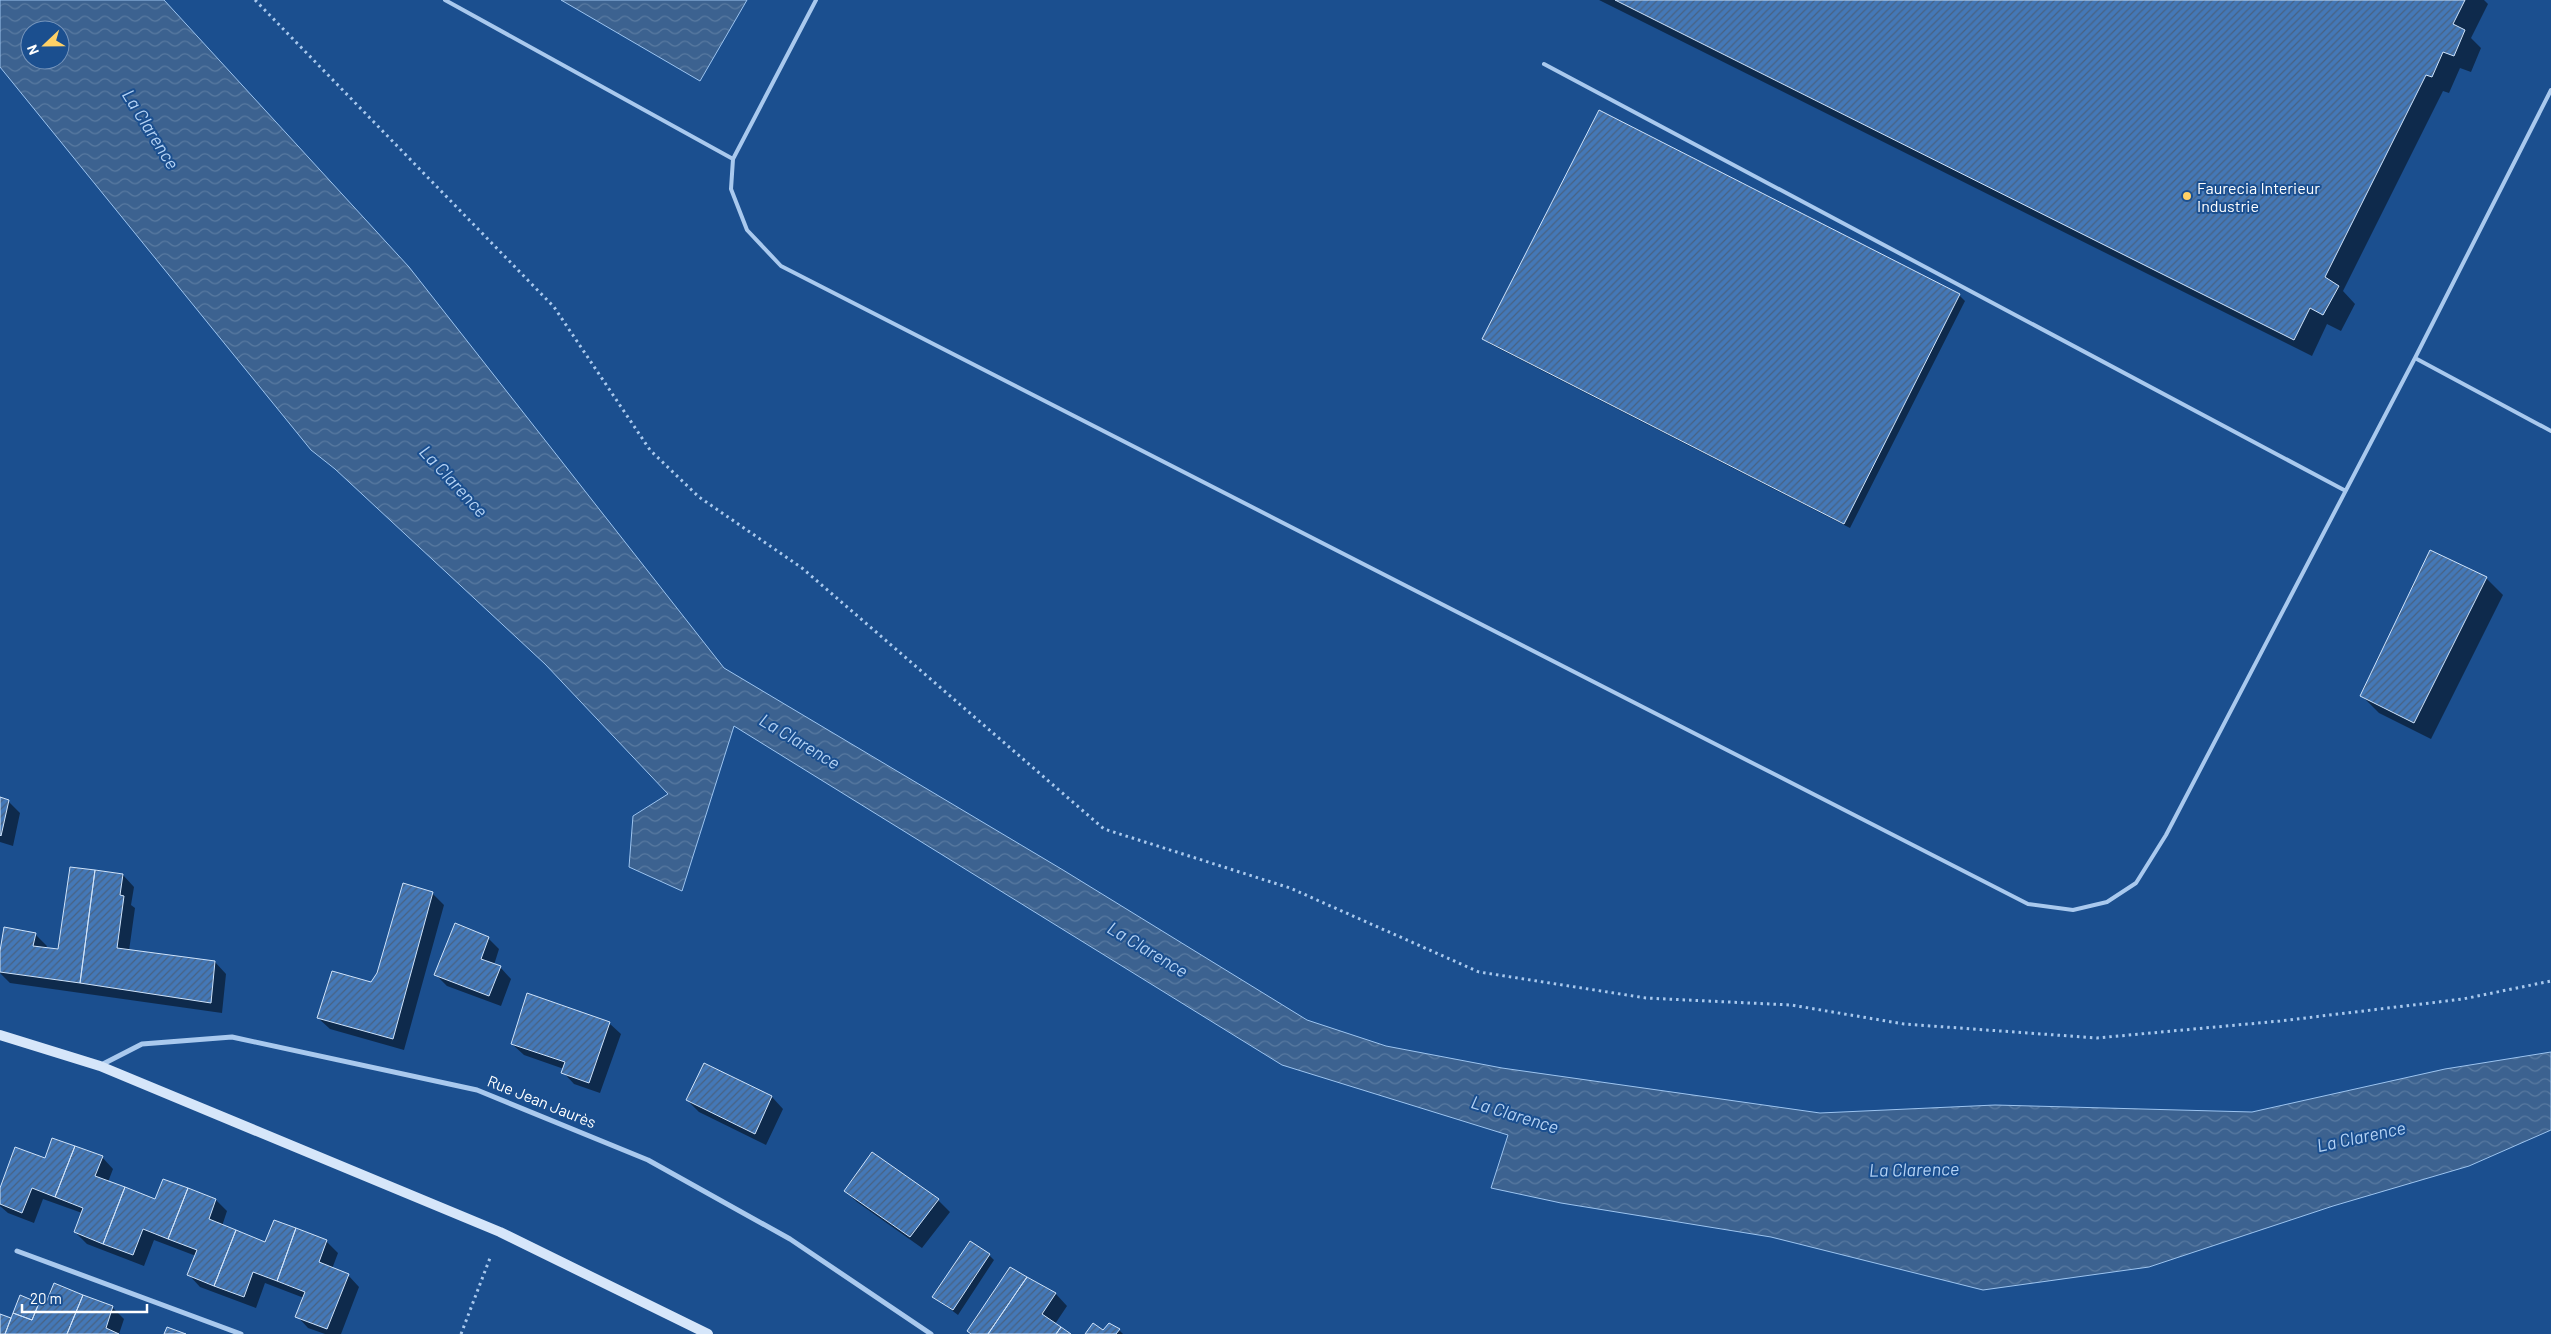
<svg xmlns="http://www.w3.org/2000/svg" width="2551" height="1334" viewBox="0 0 2551 1334" font-family="Barlow,sans-serif">
<style>
.water{fill:url(#water-waves);stroke:#9cc4f0;fill-rule:evenodd}
.shadow{fill:#0007}
.building{fill:url(#building-hatch);stroke:#cfe3fa}
.lines{fill:none;stroke-linecap:round;stroke-linejoin:round}
.path{stroke:#a9c9ee;stroke-width:3;stroke-dasharray:2.5 4;stroke-linecap:butt}
.lane{stroke:#a9c9ee;stroke-width:4}
.street{stroke:#a9c9ee;stroke-width:5}
.secondary{stroke:#d6e6fa;stroke-width:10}
.poi-dot{fill:#ffd166;stroke:#1b4f8f;stroke-width:2}
.labels{text-anchor:middle;dominant-baseline:central;stroke-width:4;stroke-linejoin:round;paint-order:stroke}
.poi-label{font-size:16px;fill:#fff;stroke:#1b4f8f;text-anchor:start}
.street-label{font-size:16px;fill:#fff;stroke:#1b4f8f}
.water-label{font-size:18px;font-style:italic;fill:#b5d3f5;stroke:#1b4f8f}
</style>
<defs>
<pattern id="water-waves" width="16" height="10" patternUnits="userSpaceOnUse" patternTransform="scale(1.25)"><rect width="16" height="10" fill="#3c6290"/><path d="M0 5q4-4 8 0t8 0" fill="none" stroke="#597aa1"/></pattern>
<pattern id="building-hatch" width="6" height="6" patternUnits="userSpaceOnUse" patternTransform="scale(1.25)"><rect width="6" height="6" fill="#4478b7"/><path d="M-1 1l2-2M0 6l6-6M5 7l2-2" fill="none" stroke="#486282"/></pattern>
</defs>
<rect width="100%" height="100%" fill="#1b4f8f"/>
<path class="water" d="M0,0H164L409,267L724,668L1063,870L1307,1020L1386,1046L1502,1068L1820,1113L1995,1105L2252,1112L2445,1069L2551,1052V1130L2469,1166L2333,1206L2149,1267L1983,1290L1771,1237L1561,1203L1491,1188L1508,1135L1282,1065L734,726L682,891L629,867L633,816L668,794L545,664L335,469L311,450L0,67ZM30,30H60V60H30Z
M561,0H747L700,81Z"/>
<path class="shadow" d="M1599,0H2484L2488,4L2471,38L2481,48L2471,72L2460,68L2449,93L2443,91L2343,291L2355,304L2341,331L2327,324L2312,356Z
M1959,295L1965,301L1850,528L1490,344L1484,339Z
M2486,578L2503,595L2431,739L2379,713L2362,696Z
M0,799L8,801L20,813L13,846L0,842Z
M123,875L134,887L131,905L135,908L129,951L215,962L226,974L222,1013L10,983L0,973V959L35,934L47,946L46,948L59,950Z
M432,893L444,905L404,1050L330,1029L318,1018L372,983Z
M488,938L499,949L494,965L500,967L511,979L501,1006L447,986L436,975Z
M609,1023L621,1034L600,1093L574,1084L563,1072L564,1069L524,1055L512,1044Z
M705,1064L772,1097L783,1109L766,1145L699,1112L687,1100Z
M872,1153L938,1200L950,1212L922,1248L857,1202L845,1191Z
M102,1157L113,1169L108,1182L156,1201L216,1200L227,1211L222,1226L266,1243L326,1241L338,1253L332,1269L348,1275L359,1287L341,1334H325L308,1328L297,1316L304,1298L265,1283L256,1308L200,1287L189,1275L196,1256L154,1240L144,1266L87,1244L75,1232L82,1213L43,1199L34,1223L8,1213L0,1206V1191L45,1159Z
M989,1255L994,1260L958,1315L934,1297Z
M1011,1268L1056,1294L1067,1306L1055,1324L1069,1334H971Z
M46,1307H112L124,1319L119,1334H0V1315L12,1320Z
M1119,1330L1123,1334H1087L1103,1331Z"/>
<path class="building" d="M1615,0H2465L2453,24L2465,30L2454,56L2443,52L2432,77L2426,75L2325,277L2339,286L2323,315L2310,308L2294,340Z
M1599,110L1960,294L1844,524L1482,339Z
M2430,550L2487,577L2414,723L2360,696Z
M0,797L9,800L1,836L0,835Z
M70,867L95,870L80,983L0,972V951L4,927L36,933L33,946L58,949Z
M95,870L123,874L120,895L124,896L117,948L215,961L211,1003L80,983Z
M403,883L433,892L393,1039L317,1018L332,971L371,982L377,973Z
M455,923L489,937L481,959L501,966L489,996L434,975Z
M527,993L610,1022L589,1083L561,1073L565,1062L511,1044Z
M704,1063L772,1096L755,1134L686,1100Z
M52,1138L75,1146L55,1197L32,1188L22,1213L0,1204V1188L15,1147L45,1158Z
M75,1146L103,1156L95,1176L125,1187L103,1244L74,1232L83,1208L55,1197Z
M872,1152L939,1199L910,1237L844,1191Z
M163,1179L188,1188L168,1239L143,1229L133,1255L103,1244L125,1187L155,1199Z
M188,1188L216,1199L209,1219L236,1230L214,1286L187,1275L197,1250L168,1239Z
M274,1220L296,1228L277,1281L253,1272L244,1297L214,1286L236,1230L265,1242Z
M296,1228L327,1240L319,1262L349,1274L327,1329L295,1317L305,1292L277,1281Z
M970,1241L990,1254L953,1310L932,1297Z
M1010,1267L1027,1277L988,1334H971L967,1331Z
M1027,1277L1056,1293L1042,1314L1061,1327L1056,1334H988Z
M54,1283L83,1295L67,1334H5L13,1313L32,1320L39,1303L45,1305Z
M20,1295L39,1303L32,1320L13,1313Z
M83,1295L113,1306L106,1328L119,1334H67Z
M0,1314L11,1318L5,1334H0Z
M1093,1323L1103,1330L1109,1323L1120,1329L1116,1334H1085Z
M167,1327L186,1334H164Z
M1061,1327L1071,1334H1056Z"/>
<g class="lines">
<path class="path" d="M255,0L554,307L650,450L699,497L802,568L1104,829L1290,888L1479,972L1646,998L1791,1005L1904,1024L2097,1038L2280,1021L2463,999L2551,981
M461,1334L490,1258"/>
<path class="lane" d="M445,0L733,159L816,0
M1544,64L2344,490
M733,159L731,189L747,230L781,266L2028,904L2073,910L2107,902L2136,883L2166,835L2415,358L2551,90
M2415,358L2551,431"/>
<path class="street" d="M101,1065L142,1044L232,1037L477,1090L648,1160L790,1239L931,1334
M17,1251L241,1334"/>
<path class="secondary" d="M0,1035L100,1066L500,1232L708,1334"/>
</g>
<circle class="poi-dot" cx="2187" cy="196" r="5"/>
<g class="labels">
<g class="poi-label">
<text x="2197" y="187">Faurecia Interieur<tspan x="2197" dy="18">Industrie</tspan></text>
</g>
<g class="street-label">
<text transform="translate(542 1101) rotate(22)">Rue Jean Jaurès</text>
</g>
<g class="water-label">
<text transform="translate(151 129) rotate(58)">La Clarence</text>
<text transform="translate(454 481) rotate(47)">La Clarence</text>
<text transform="translate(800 741) rotate(31)">La Clarence</text>
<text transform="translate(1148 949) rotate(31)">La Clarence</text>
<text transform="translate(1515 1114) rotate(17)">La Clarence</text>
<text transform="translate(2361 1136) rotate(-12)">La Clarence</text>
<text transform="translate(1914 1169) rotate(-1)">La Clarence</text>
</g>
</g>
<g transform="translate(45 45) rotate(248)"><circle r="24" fill="#1b4f8f" stroke="#7695bc"/>
<path d="M0-4L9 19L0 12L-9 19Z" fill="#ffd166"/>
<text y="-8" font-size="14" font-weight="bold" text-anchor="middle" fill="#ffffff">N</text>
</g>
<path d="M22 1304v8h125v-8" fill="none" stroke="#ffffff" stroke-width="2.5"/>
<text x="30" y="1304" font-size="15" fill="#ffffff" stroke="#1b4f8f" stroke-width="4" paint-order="stroke">20 m</text>
</svg>
